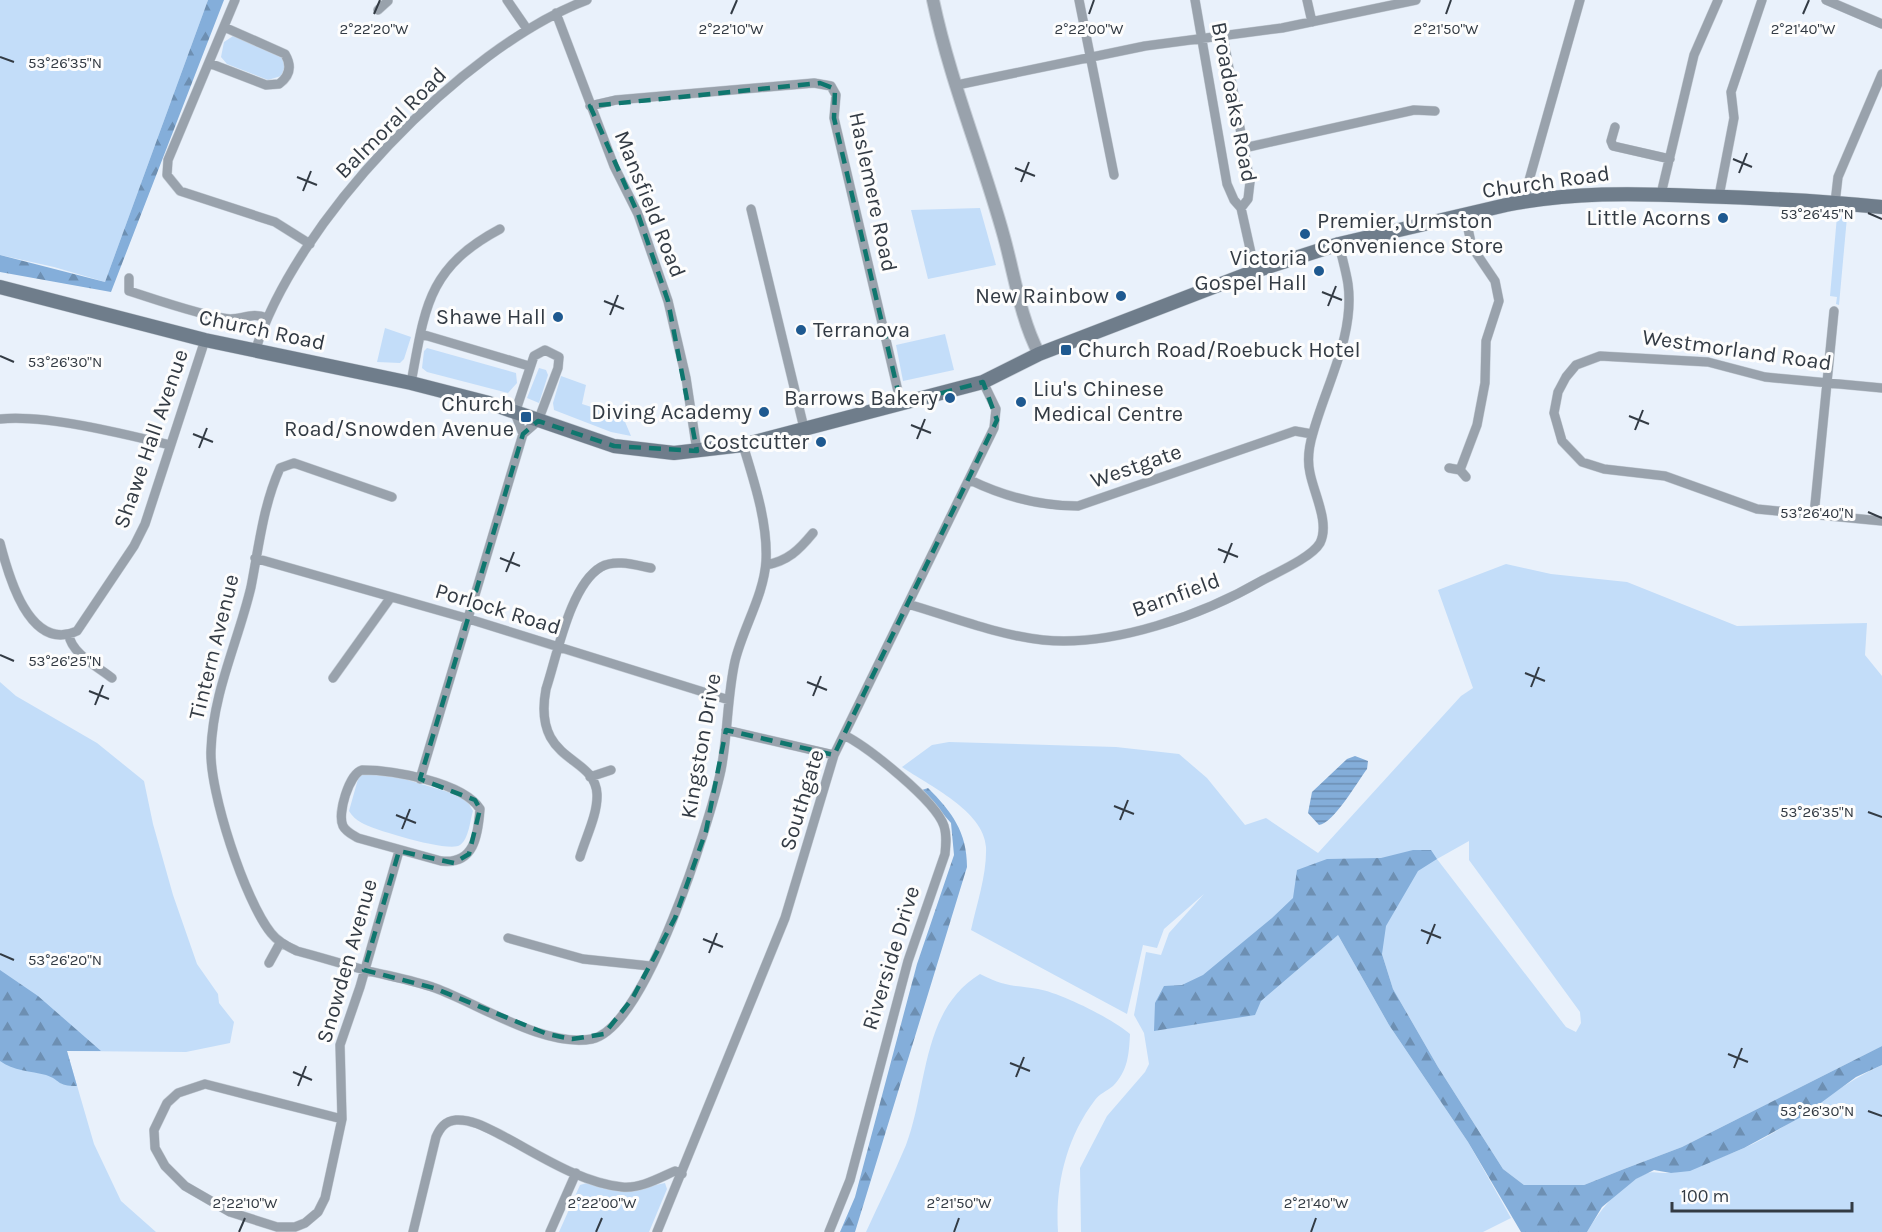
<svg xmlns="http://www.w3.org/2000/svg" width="1882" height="1232" viewBox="0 0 1882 1232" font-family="Karla,sans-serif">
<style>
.green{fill:#c3ddf9;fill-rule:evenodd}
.forest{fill:url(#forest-firs)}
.water{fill:url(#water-rules)}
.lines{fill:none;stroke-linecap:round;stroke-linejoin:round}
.minor-casing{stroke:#c5cdd6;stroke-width:10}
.tertiary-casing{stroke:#c5cdd6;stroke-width:14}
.secondary-casing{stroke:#c5cdd6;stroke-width:15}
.minor{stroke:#99a2ac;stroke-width:9}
.tertiary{stroke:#99a2ac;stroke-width:12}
.secondary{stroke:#6f7d8b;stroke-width:14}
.marked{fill:none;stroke:#0f766e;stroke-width:4.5;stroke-dasharray:12 8;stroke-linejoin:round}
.ticks{fill:none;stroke:#333b44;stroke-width:2}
.poi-dot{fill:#1e5990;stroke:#fdfdfd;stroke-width:2}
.labels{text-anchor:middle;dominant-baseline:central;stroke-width:6;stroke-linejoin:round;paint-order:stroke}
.street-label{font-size:22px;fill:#333b44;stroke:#fdfdfd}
.poi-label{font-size:22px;fill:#333b44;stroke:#fdfdfd;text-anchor:end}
.ticks-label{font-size:15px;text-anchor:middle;fill:#333b44;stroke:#fdfdfd;stroke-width:6;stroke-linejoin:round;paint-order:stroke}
</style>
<defs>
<pattern id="forest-firs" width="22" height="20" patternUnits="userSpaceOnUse" patternTransform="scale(1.5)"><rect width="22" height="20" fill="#84aeda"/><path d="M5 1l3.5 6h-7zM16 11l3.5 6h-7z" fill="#6d8fb2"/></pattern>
<pattern id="water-rules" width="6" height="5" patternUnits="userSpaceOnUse" patternTransform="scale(1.5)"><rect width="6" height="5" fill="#83add9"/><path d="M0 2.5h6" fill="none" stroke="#6c8eb2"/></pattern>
</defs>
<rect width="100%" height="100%" fill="#e9f1fb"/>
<path class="green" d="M0,0H208L105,282L54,267L0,255Z
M233,36L282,57L285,67L281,76L268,80L227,64L221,57L224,42Z
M980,208L996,265L928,279L911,210Z
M1837,216L1847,217L1839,305L1836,304L1837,297L1830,296Z
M385,328L411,337L404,359L400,363L377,362Z
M945,334L954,370L903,381L896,345Z
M427,348L516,373L517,383L508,393L427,372L422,368L424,351Z
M539,368L546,370L548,375L539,403L527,398Z
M561,376L586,385L582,404L623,417L631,436L611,432L554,410L553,403Z
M1506,564L1551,574L1627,582L1737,626L1867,623L1865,655L1882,676V1046L1682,1147L1624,1169L1584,1185H1524L1503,1169L1438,1067L1393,989L1382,954L1338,935L1389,1025L1468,1142L1511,1218L1483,1232H1081L1080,1168L1107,1116L1145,1072L1149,1064L1144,1033L1134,1015L1146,952L1161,955L1169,933L1204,894L1164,929L1157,948L1143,945L1127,1014L971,930C977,903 987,874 986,847C984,811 928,785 902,767L932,745L949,742L1116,747L1179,754L1207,778L1245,825L1266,818L1318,853L1461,696L1473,688L1438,590ZM1469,841V860L1580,1012L1581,1023L1576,1032L1566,1027L1437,859Z
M0,682L16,696L97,743L144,781L153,824L173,895L197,964L218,994L219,1003L234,1022L230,1043L186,1052L67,1051L94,1144L121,1201L156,1232H0Z
M374,770L465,797L473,811C470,820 469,839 460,845C450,853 374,830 362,823C356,820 352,816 349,811L360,772Z
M980,974C1006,987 1012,985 1038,989C1061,993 1113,1019 1130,1034C1129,1054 1128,1071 1113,1086C1107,1091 1099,1094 1095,1100C1066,1138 1055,1186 1058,1232H866C879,1203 894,1174 906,1145C928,1087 921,1010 980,974Z
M1882,1065V1232H1587C1600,1210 1614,1193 1636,1179C1653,1168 1654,1174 1670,1173C1683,1172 1731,1154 1744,1148C1794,1126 1833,1087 1882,1065Z
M665,1183L667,1189L649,1232H559L580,1185L587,1183L622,1192Z"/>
<path class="forest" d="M208,0H224L111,292L0,272V255L105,282Z
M928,788C952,812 967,832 967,867L855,1232H840L855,1197L917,964L954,855L951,823L922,790Z
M1413,850H1431L1437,859L1418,871L1386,926L1382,954L1393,989L1438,1067L1503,1169L1524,1185H1584L1624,1169L1682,1147L1882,1046V1065L1856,1077L1803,1116L1744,1148L1690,1171L1671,1173L1654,1170L1636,1179L1602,1207L1587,1232H1521L1468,1142L1389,1025L1338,935L1261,1001L1255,1015L1154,1031L1155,1003L1164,986L1182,985L1203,975L1272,918L1293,898L1297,870L1327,859L1381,858Z
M0,970L38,996L101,1051H67L77,1086C56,1086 61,1080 46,1075C31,1071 13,1071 0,1061Z"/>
<path class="water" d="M1355,756L1368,761L1367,769C1358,781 1333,824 1319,825L1308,813L1312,792L1347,759Z"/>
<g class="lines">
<g class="minor-casing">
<path id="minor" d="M235,0L168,160L167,175L180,191L275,222L310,244
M507,0L527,29
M1079,0L1114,175
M1195,0L1227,184L1234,200L1241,208L1255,271
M1307,0L1312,22
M1826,0L1882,24
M378,10L388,1
M556,13L614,166L638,214L668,301L686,378L697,451
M1223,36L1250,182L1248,199L1241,208
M209,63L266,85L279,84C290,76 292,66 285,54L224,27
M957,85L1145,46L1282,28L1416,0
M590,106L616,100L814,83L831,86L836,95L834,118L901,404
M1615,127L1611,141L1613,146L1670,159
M1244,148L1414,110L1435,111
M1661,194L1694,55L1718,0
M1719,196L1734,118L1731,92L1762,0
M1529,201L1526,191L1580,0
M1835,203L1838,177L1882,74
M751,209L804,428
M129,278V291C154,299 205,317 230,319C244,319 252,312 267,318
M421,334L529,366
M255,352C293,224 462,47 587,0
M411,383C425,308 427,268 500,229
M1882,388L1765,377L1708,362L1600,356L1576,365L1566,377L1558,392L1554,413L1562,441L1582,462L1604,469L1665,476L1757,509L1882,521
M0,419C45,414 125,434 170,445
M1449,468L1460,470L1466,477
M1460,470L1477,425L1485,383L1486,341L1499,301L1495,281L1472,247L1465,215
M970,480C1005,497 1039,506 1078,506L1295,431L1312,434
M392,497L294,463L280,468C263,506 259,546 251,587C238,642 213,692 211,750C209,791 245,901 271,933C278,942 287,946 297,951C320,957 342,964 365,970C388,976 412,980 435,988C479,1004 545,1048 592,1039C646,1028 710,821 721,770C728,734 727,697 735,661C743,628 764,595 766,561C768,523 754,481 743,445
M1814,515L1834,311
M0,543C8,574 29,653 77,631L134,546L145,524L205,340
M255,558L469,619L729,700
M766,565C788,561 799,550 813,533
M908,604C952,617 997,635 1043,640C1113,647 1203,615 1263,580C1278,572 1312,557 1320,543C1330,523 1314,494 1310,473C1307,460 1309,446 1313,433C1326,385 1355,335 1348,284C1346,271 1342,258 1339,244
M69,635C71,653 98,667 112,678
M333,678L391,597
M726,730L834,755
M362,770C392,770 463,782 480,809C478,836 474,865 441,861L358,838C353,835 346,832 343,826C337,814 349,774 362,770Z
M590,777L611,770
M420,779L523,434L538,421L558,368L559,357L545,350L534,356L515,413L523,434
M580,857C585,839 598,814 597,794C595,754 532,764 546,689C557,656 570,585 601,567C615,559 635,565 651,568
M508,938L583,959L650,966
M269,963L280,943
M342,1119L205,1084L178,1093L167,1103L154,1130L155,1148L165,1166L185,1186L230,1212L277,1227H295L305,1223L318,1212L325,1198L342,1119L340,1045L360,987L399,851
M413,1232L436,1137C440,1128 445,1121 456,1120C473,1119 489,1129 503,1136C539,1155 581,1183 622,1187C640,1189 659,1178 675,1171L682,1174
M550,1232L576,1173
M657,1232L785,918L834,755L994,428L996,409L983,382
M829,1232L850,1180L908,961L945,854C946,844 947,835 944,826C936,801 868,747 844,735"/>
</g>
<g class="tertiary-casing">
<path id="tertiary" d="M933,0C950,81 982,157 1004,237C1015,277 1020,317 1039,354"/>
</g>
<g class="secondary-casing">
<path id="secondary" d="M0,287L205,340L411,383L489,403L614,446L674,453L743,445L983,382L1039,354L1255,271L1339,244L1506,205C1570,192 1634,193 1698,196C1760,198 1821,201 1882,207"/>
</g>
<use href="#minor" class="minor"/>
<use href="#tertiary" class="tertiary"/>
<use href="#secondary" class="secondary"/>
</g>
<path class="marked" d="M820,83L835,89L834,118L901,404L983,382L997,420L834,755L726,730L706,831L675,918L632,999L604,1034L572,1039L547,1034L434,988L364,970L399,851L454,863L469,854L480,809L475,800L420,779L523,434L538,421L614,446L697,451L668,301L638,214L590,106Z"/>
<path class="ticks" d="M374,14L380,0M731,14L737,0M1089,14L1094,0M1446,14L1451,0M1803,14L1809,0M0,57L14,62M1733,159L1752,167M1015,168L1035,176M1739,173L1747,153M297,177L317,185M1021,182L1029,162M303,191L311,171M1868,213L1882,219M1322,292L1342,300M604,301L624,309M1328,306L1336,286M610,315L618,295M0,356L14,362M1629,416L1649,424M911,425L931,433M1635,430L1643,410M193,434L213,442M917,439L925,419M199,448L207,428M1868,512L1882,518M1218,549L1238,557M500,558L520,566M1224,563L1232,543M506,572L514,552M0,655L14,661M1525,673L1545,681M807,682L827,690M1531,687L1539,667M89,691L109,699M813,696L821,676M95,705L103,685M1114,806L1134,814M1868,812L1882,817M396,815L416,823M1120,820L1128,800M402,829L410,809M1421,930L1441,938M703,939L723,947M1427,944L1435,924M709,953L717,933M0,954L14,960M1728,1054L1748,1062M1010,1063L1030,1071M1734,1068L1742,1048M293,1072L312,1080M1016,1077L1024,1057M298,1086L306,1066M1868,1111L1882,1116M239,1232L245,1218M596,1232L602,1218M954,1232L959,1218M1311,1232L1316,1218"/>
<g class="poi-dot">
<circle cx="1723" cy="218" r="6"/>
<circle cx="1305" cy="234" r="6"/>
<circle cx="1319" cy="271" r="6"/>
<circle cx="1121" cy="296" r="6"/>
<circle cx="558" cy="317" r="6"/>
<circle cx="801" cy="330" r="6"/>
<rect x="1060" y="344" width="12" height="12" rx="3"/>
<circle cx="950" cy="398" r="6"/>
<circle cx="1021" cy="402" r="6"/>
<circle cx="764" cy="412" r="6"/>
<rect x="520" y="411" width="12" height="12" rx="3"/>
<circle cx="821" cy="442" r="6"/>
</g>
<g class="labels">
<g class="street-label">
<text transform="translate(1234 102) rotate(79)">Broadoaks Road</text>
<text transform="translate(391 123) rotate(-45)">Balmoral Road</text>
<text transform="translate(1546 182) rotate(-8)">Church Road</text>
<text transform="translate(873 192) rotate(78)">Haslemere Road</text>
<text transform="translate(650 204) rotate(68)">Mansfield Road</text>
<text transform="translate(262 330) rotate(12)">Church Road</text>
<text transform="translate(1737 350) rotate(8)">Westmorland Road</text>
<text transform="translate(151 439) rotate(-71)">Shawe Hall Avenue</text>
<text transform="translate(1136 466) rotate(-19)">Westgate</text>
<text transform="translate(1176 595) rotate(-20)">Barnfield</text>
<text transform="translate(498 609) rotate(17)">Porlock Road</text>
<text transform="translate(214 647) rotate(-76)">Tintern Avenue</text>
<text transform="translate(701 746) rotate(-80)">Kingston Drive</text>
<text transform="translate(802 800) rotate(-73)">Southgate</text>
<text transform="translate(891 958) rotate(-73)">Riverside Drive</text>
<text transform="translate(347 961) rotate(-74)">Snowden Avenue</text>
</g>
<g class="poi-label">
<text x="1711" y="218">Little Acorns</text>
<text x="1317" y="221" text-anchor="start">Premier, Urmston<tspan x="1317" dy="25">Convenience Store</tspan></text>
<text x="1307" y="258">Victoria<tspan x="1307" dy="25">Gospel Hall</tspan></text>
<text x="1109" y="296">New Rainbow</text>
<text x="546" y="317">Shawe Hall</text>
<text x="813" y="330" text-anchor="start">Terranova</text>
<text x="1078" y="350" text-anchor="start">Church Road/Roebuck Hotel</text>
<text x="1033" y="389" text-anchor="start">Liu's Chinese<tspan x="1033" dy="25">Medical Centre</tspan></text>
<text x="938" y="398">Barrows Bakery</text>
<text x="514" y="404">Church<tspan x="514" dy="25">Road/Snowden Avenue</tspan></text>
<text x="752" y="412">Diving Academy</text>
<text x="809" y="442">Costcutter</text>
</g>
</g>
<g class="ticks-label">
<text x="374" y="34">2°22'20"W</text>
<text x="731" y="34">2°22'10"W</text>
<text x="1089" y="34">2°22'00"W</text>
<text x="1446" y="34">2°21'50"W</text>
<text x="1803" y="34">2°21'40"W</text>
<text x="65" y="68">53°26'35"N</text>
<text x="1817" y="219">53°26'45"N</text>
<text x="65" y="367">53°26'30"N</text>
<text x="1817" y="518">53°26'40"N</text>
<text x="65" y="666">53°26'25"N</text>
<text x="1817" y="817">53°26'35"N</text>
<text x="65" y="965">53°26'20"N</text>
<text x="1817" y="1116">53°26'30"N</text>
<text x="245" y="1208">2°22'10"W</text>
<text x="602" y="1208">2°22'00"W</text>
<text x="959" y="1208">2°21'50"W</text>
<text x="1316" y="1208">2°21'40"W</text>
</g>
<path d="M1672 1202v9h180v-9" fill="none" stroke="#333b44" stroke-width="3"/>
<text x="1681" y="1202" font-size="18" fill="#333b44" stroke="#fdfdfd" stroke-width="4.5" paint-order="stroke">100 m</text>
</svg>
